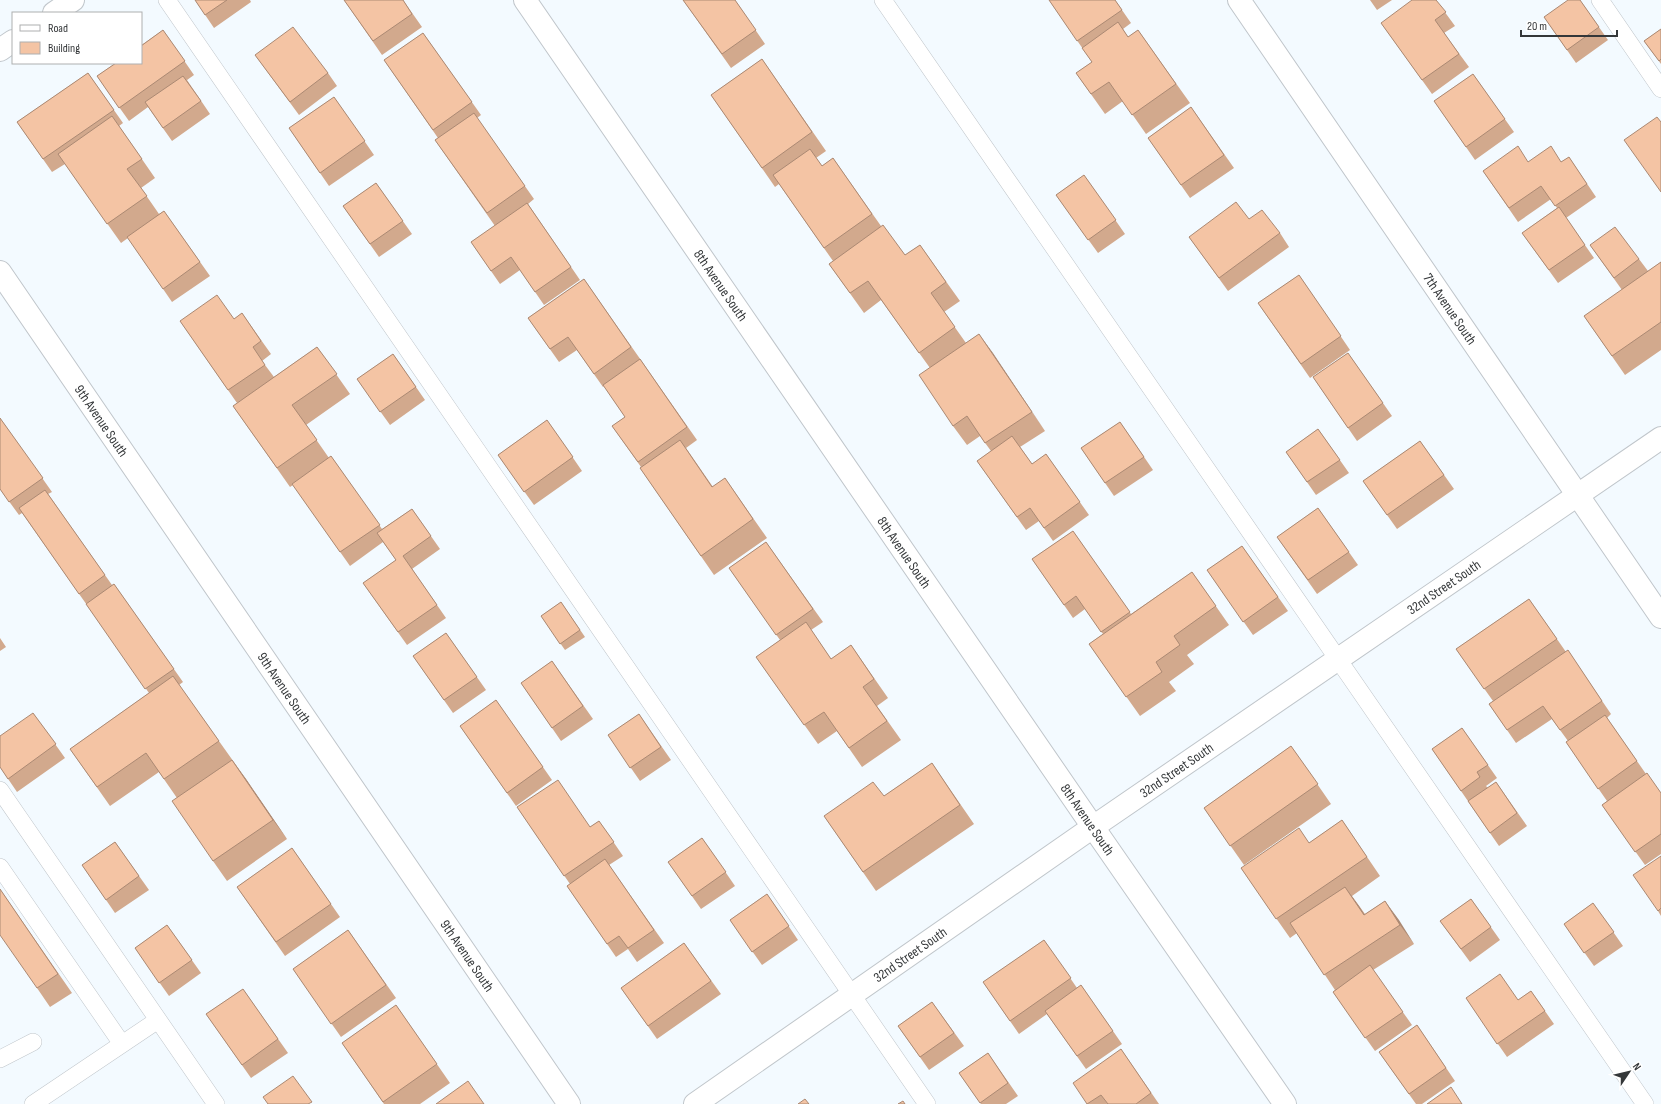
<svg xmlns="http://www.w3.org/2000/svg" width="1661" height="1104" viewBox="0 0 1661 1104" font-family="'Sofia Sans Condensed',sans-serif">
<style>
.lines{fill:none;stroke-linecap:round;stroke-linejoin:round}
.lane-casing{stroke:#c0c6cb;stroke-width:18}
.street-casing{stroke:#c0c6cb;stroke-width:24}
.lane{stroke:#fff;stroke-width:17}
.street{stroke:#fff;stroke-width:22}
.wall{fill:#d2a98d}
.shaded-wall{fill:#ab8973}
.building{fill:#f4c4a4;stroke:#ab8973}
.labels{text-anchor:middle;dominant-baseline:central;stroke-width:3;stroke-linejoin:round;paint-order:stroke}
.street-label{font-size:14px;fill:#343739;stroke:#fff}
</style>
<rect width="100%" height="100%" fill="#f3faff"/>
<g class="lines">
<g class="lane-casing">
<path id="lane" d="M167,0L927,1104
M883,0L1645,1104
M1600,0L1661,89
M0,790L216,1104
M0,867L122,1044
M0,1059L33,1042
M33,1104L158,1020"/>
</g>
<g class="street-casing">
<g id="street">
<path id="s1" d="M525,0L1093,827L1285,1104"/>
<path id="s2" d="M1239,0L1661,617"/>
<path d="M54,13L73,0"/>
<path d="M0,50L13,41"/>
<path id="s3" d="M0,272L569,1104"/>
<path id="s4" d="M695,1104L1093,827L1661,438"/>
</g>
</g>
<use href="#lane" class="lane"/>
<use href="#street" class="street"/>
</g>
<path class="wall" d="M195,0H250L251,2L214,28Z
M344,0H403L422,27L382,55Z
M683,0H735L765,44L731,68Z
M1049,0H1115L1131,23L1123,29L1128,37L1138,30L1190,103L1146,134L1123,101L1105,114L1076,73L1092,62Z
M1370,0H1392L1377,10Z
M1436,0L1455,26L1444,33L1469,67L1432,94L1381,23Z
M1580,0L1608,40L1576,63L1544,17Z
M1661,29V64L1644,41Z
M163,30L194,75L187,80L210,114L172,141L148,107L129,121L97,76Z
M423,33L481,115L477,118L534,199L528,204L580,280L544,305L520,270L500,284L471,242L495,226L435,140L438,138L384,60Z
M255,55L328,73L337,86L299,115Z
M762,59L826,151L816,158L822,166L833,158L881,226L905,255L920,245L960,301L944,312L966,343L979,334L1045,431L1020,447L1032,464L1046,454L1089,515L1053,541L1039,521L1026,530L977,461L991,451L980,436L967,445L953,426L930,368L881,300L864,313L829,264L833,261L779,184L775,187L711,95Z
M88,73L123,123L119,126L155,178L141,188L159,214L164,211L210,276L172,302L128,238L121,243L65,164L52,172L17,122Z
M1473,74L1514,132L1475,160L1434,101Z
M334,97L374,155L329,186L289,128Z
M1191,107L1234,168L1190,198L1148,138Z
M1569,157L1596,197L1566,218L1594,258L1558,283L1522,233L1557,208L1551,199L1518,222L1483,171L1528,162H1561Z
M1084,175L1125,234L1098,253L1056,195Z
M376,183L412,234L379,257L343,206Z
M1249,219L1280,233L1289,247L1228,291L1189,237Z
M1590,245L1639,259L1648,271L1661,262V350L1625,375L1584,316L1622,290Z
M1299,275L1350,350L1310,378L1258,303Z
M584,279L697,440L686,448L713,487L725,478L767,538L714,575L640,468L641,467L612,426L625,417L604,386L603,387L577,350L559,362L528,318Z
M242,313L271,354L262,361L274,377L317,347L350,394L306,425L329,458L331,456L382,529L412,509L440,549L412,569L446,618L407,645L363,583L396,560L383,542L350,566L293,485L290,487L233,406L237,403L180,321L234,319Z
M1348,353L1392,416L1357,441L1313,377Z
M393,354L425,400L390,425L357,379Z
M0,418L52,492L48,494L112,585L114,584L183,682L179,685L246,779L287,839L227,881L213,861L177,798L159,772L110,806L70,749L149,693L22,513L19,515L0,489Z
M547,420L582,471L534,505L498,455Z
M1120,422L1153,470L1114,496L1081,448Z
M1318,429L1349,473L1316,495L1286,452Z
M1420,441L1454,489L1397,529L1363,481Z
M1318,508L1358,565L1317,594L1277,537Z
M1073,531L1131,614L1192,572L1229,625L1187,655L1194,664L1169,682L1176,691L1140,716L1089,644L1103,634L1085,609L1073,618L1032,559Z
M766,542L823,622L811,630L831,659L851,645L888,698L877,706L901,740L862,767L837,731L818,744L756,657L780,640L729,568Z
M1242,546L1288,611L1253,635L1207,570Z
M1529,599L1566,652L1577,664L1611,714L1607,718L1646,774L1661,793V854L1645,865L1602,805L1607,801L1566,742L1568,741L1552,719L1516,743L1489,704L1493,701L1456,649Z
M561,602L585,637L565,650L541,616Z
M446,633L486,690L453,713L413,656Z
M0,638L6,647L0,651Z
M552,661L593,719L561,741L521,683Z
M496,700L552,780L516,806L460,726Z
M33,713L65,758L17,792L0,767Z
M639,714L671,760L640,781L608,735Z
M1462,728L1497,778L1486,786L1488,788L1496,782L1527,826L1499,846L1432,749Z
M1291,746L1331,804L1244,865L1204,808Z
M932,763L974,824L876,891L824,816L884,796Z
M517,807L590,827L599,821L623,856L609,865L664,943L637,962L628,949L616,957L567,886L570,884Z
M1342,820L1380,876L1352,896L1365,914L1385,901L1414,944L1373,970L1412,1025L1375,1051L1333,992L1335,990L1297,933L1290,938L1241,868L1309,843Z
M702,838L735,886L701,909L668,862Z
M115,842L149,890L115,913L82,865Z
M292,848L340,917L285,956L237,887Z
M1661,856V916L1658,911Z
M0,889L72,993L50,1007L37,988Z
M767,894L798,940L762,965L730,920Z
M1471,899L1500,940L1470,962L1440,921Z
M1593,903L1623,946L1594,966L1564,924Z
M167,925L201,973L169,996L135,948Z
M348,930L396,998L341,1037L293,969Z
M1044,940L1077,988L1081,985L1122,1044L1086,1069L1047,1014L1019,1034L983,982Z
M684,943L721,994L657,1039L621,988Z
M243,989L288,1053L251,1078L206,1014Z
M1531,991L1554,1024L1507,1057L1466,998L1518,1000Z
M932,1002L964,1046L929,1070L898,1026Z
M396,1005L450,1083L420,1104H384L342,1043Z
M1417,1025L1455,1081L1422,1104H1416L1379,1052Z
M1121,1049L1159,1104H1087Z
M988,1053L1018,1096L1006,1104H981L959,1073Z"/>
<path class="shaded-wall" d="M979,334L993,353L1045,431L1032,412Z
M232,760L246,779L287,839L273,820Z
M1345,887L1359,906L1377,934L1364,915Z
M1385,901L1399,920L1414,944L1400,925Z"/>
<path class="building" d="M195,0H227L205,15Z
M344,0H403L412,14L373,41Z
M683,0H735L756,30L722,54Z
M1049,0H1115L1122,10L1077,41Z
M1412,0H1436L1446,12L1435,20L1459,54L1422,80L1381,23Z
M1568,0H1580L1599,27L1567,50L1544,17Z
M1118,22L1128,37L1138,30L1176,84L1132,115L1109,82L1091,94L1076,73L1092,62L1082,48Z
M293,27L328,73L290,102L255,55Z
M1661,29V59L1659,61L1644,41Z
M163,30L185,61L119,108L97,76L116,63H141V46Z
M423,33L472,102L433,130L384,60Z
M762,59L812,132L762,168L711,95Z
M88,73L114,110L43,159L17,122Z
M1473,74L1505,119L1466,147L1434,101Z
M183,76L201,101L163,128L145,102Z
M334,97L365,141L320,173L289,128Z
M1191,107L1224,155L1181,185L1148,138Z
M474,113L525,186L487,213L435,140Z
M112,116L142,159L127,169L147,196L107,224L58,154Z
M1657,117L1661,122V192L1624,140Z
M1518,146L1528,162L1551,146L1561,162L1569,157L1587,184L1555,206L1541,186L1509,208L1483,171Z
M810,149L822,166L833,158L872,214L824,248L773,175Z
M1084,175L1116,220L1088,240L1056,195Z
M376,183L403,221L370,244L343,206Z
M1236,202L1249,219L1262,210L1280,233L1219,278L1189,237Z
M527,203L571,267L535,292L511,257L491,271L471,242Z
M1559,207L1585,245L1549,270L1522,233Z
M164,211L200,262L163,289L127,237Z
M883,225L905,255L920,245L946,282L931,293L955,327L919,353L868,281L850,293L829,264Z
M1615,227L1639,259L1614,278L1590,245Z
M1661,262V322L1612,356L1584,316Z
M1299,275L1341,336L1301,364L1258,303Z
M584,279L631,347L594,374L568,337L550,349L528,318Z
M217,295L234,319L242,313L261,341L253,347L265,365L228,390L180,321Z
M979,334L1032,412L985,443L967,416L953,426L919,375Z
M317,347L337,374L292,405L317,440L277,468L233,406Z
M1348,353L1383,403L1348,428L1313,377Z
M393,354L416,387L380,412L357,379Z
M640,359L687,427L638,462L612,426L625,417L603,385Z
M0,418L43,478L9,502L0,489Z
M547,420L573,457L524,492L498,455Z
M1120,422L1144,457L1105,483L1081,448Z
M1318,429L1340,460L1307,482L1286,452Z
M1012,436L1032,464L1046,454L1080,502L1044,528L1030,508L1017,517L977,461Z
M680,440L712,487L725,478L753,519L701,556L640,468Z
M1420,441L1444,475L1387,515L1363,481Z
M331,456L380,525L340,552L292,484Z
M45,490L105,575L79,594L19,508Z
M1318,508L1349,552L1308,580L1277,537Z
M412,509L431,536L403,556L437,605L398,632L363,583L396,560L377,533Z
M1073,531L1130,612L1101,632L1076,596L1064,605L1032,559Z
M766,542L813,609L776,635L729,568Z
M1242,546L1278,597L1243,622L1207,570Z
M1192,572L1216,606L1174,636L1180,645L1156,662L1162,672L1126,697L1089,644Z
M114,584L174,669L145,689L86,604Z
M1529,599L1557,639L1484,689L1456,649Z
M561,602L580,630L560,644L541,616Z
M806,622L831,659L851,645L874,679L863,687L887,721L849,748L824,712L804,725L756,657Z
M446,633L477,677L444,700L413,656Z
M1568,650L1602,701L1560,730L1543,706L1507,730L1489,704Z
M552,661L583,706L552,728L521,683Z
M173,676L219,741L164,779L146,753L97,787L70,749Z
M496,700L543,767L507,793L460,726Z
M33,713L56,744L8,779L0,767V736Z
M639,714L661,747L630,768L608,735Z
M1605,715L1637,761L1598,789L1566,742Z
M1462,728L1488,765L1477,772L1480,777L1461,791L1432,749Z
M1291,746L1318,784L1230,846L1204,808Z
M232,760L273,820L213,861L172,801Z
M932,763L960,805L863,872L824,816L873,782L884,796Z
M1647,773L1661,793V834L1635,852L1602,805Z
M558,780L590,827L599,821L614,842L564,876L517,807Z
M1496,782L1517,813L1490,833L1468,801Z
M1342,820L1367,857L1276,919L1241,868L1299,828L1309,843Z
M702,838L726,872L692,896L668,862Z
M115,842L139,876L106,900L82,865Z
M292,848L331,904L276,942L237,887Z
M1661,856V908L1658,911L1633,875Z
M605,859L654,930L628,948L619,936L607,944L567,886Z
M1345,887L1364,915L1385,901L1400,925L1324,975L1290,923Z
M0,889L58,974L37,988L0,935Z
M767,894L789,926L752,952L730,920Z
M1471,899L1491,927L1461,949L1440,921Z
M1593,903L1614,932L1584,953L1564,924Z
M167,925L192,960L159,983L135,948Z
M348,930L386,985L331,1024L293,969Z
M1044,940L1071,978L1010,1021L983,982Z
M684,943L711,981L648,1026L621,988Z
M1370,965L1403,1012L1365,1038L1333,992Z
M1500,974L1518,1000L1531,991L1545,1011L1497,1044L1466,998Z
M1081,985L1113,1031L1077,1056L1045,1011Z
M243,989L278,1039L242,1065L206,1014Z
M932,1002L954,1033L920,1057L898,1026Z
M396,1005L437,1064L383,1102L342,1043Z
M1417,1025L1446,1068L1409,1094L1379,1052Z
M1121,1049L1151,1093L1136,1104H1108L1101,1095L1087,1104L1073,1083Z
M988,1053L1008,1083L980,1103L959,1073Z
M293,1076L312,1102L308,1104H268L263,1097Z
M468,1081L484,1104H436Z
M1451,1087L1462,1104H1427Z
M805,1099L809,1104H798Z
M903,1101L905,1104H898Z"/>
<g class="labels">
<g class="street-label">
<text stroke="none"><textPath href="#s1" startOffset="346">8th Avenue South</textPath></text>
<text stroke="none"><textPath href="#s2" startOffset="374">7th Avenue South</textPath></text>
<text stroke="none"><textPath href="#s3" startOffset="180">9th Avenue South</textPath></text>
<text stroke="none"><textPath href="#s1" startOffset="670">8th Avenue South</textPath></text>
<text stroke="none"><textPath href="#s4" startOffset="910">32nd Street South</textPath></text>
<text stroke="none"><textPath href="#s3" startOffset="504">9th Avenue South</textPath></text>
<text stroke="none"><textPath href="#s4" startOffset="586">32nd Street South</textPath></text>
<text stroke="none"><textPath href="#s1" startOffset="994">8th Avenue South</textPath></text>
<text stroke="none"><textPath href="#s4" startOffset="262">32nd Street South</textPath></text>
<text stroke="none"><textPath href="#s3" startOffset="828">9th Avenue South</textPath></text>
</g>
</g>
<rect x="12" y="12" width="130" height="52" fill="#ffffff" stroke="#aeafb0"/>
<rect x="20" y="25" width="20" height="6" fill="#ffffff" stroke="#aeafb0"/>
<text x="48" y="32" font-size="12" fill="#343739">Road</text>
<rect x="20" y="42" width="20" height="12" fill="#f4c4a4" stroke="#aeafb0"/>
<text x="48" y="52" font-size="12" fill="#343739">Building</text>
<g transform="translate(1629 1072) rotate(55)" stroke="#ffffff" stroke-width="3" paint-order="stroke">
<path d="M0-3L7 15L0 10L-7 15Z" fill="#343739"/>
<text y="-6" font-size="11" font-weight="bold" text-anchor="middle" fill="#343739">N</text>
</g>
<path d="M1521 30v6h96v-6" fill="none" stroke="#343739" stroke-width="2"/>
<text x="1527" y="30" font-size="12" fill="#343739" stroke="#ffffff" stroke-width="3" paint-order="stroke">20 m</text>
</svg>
